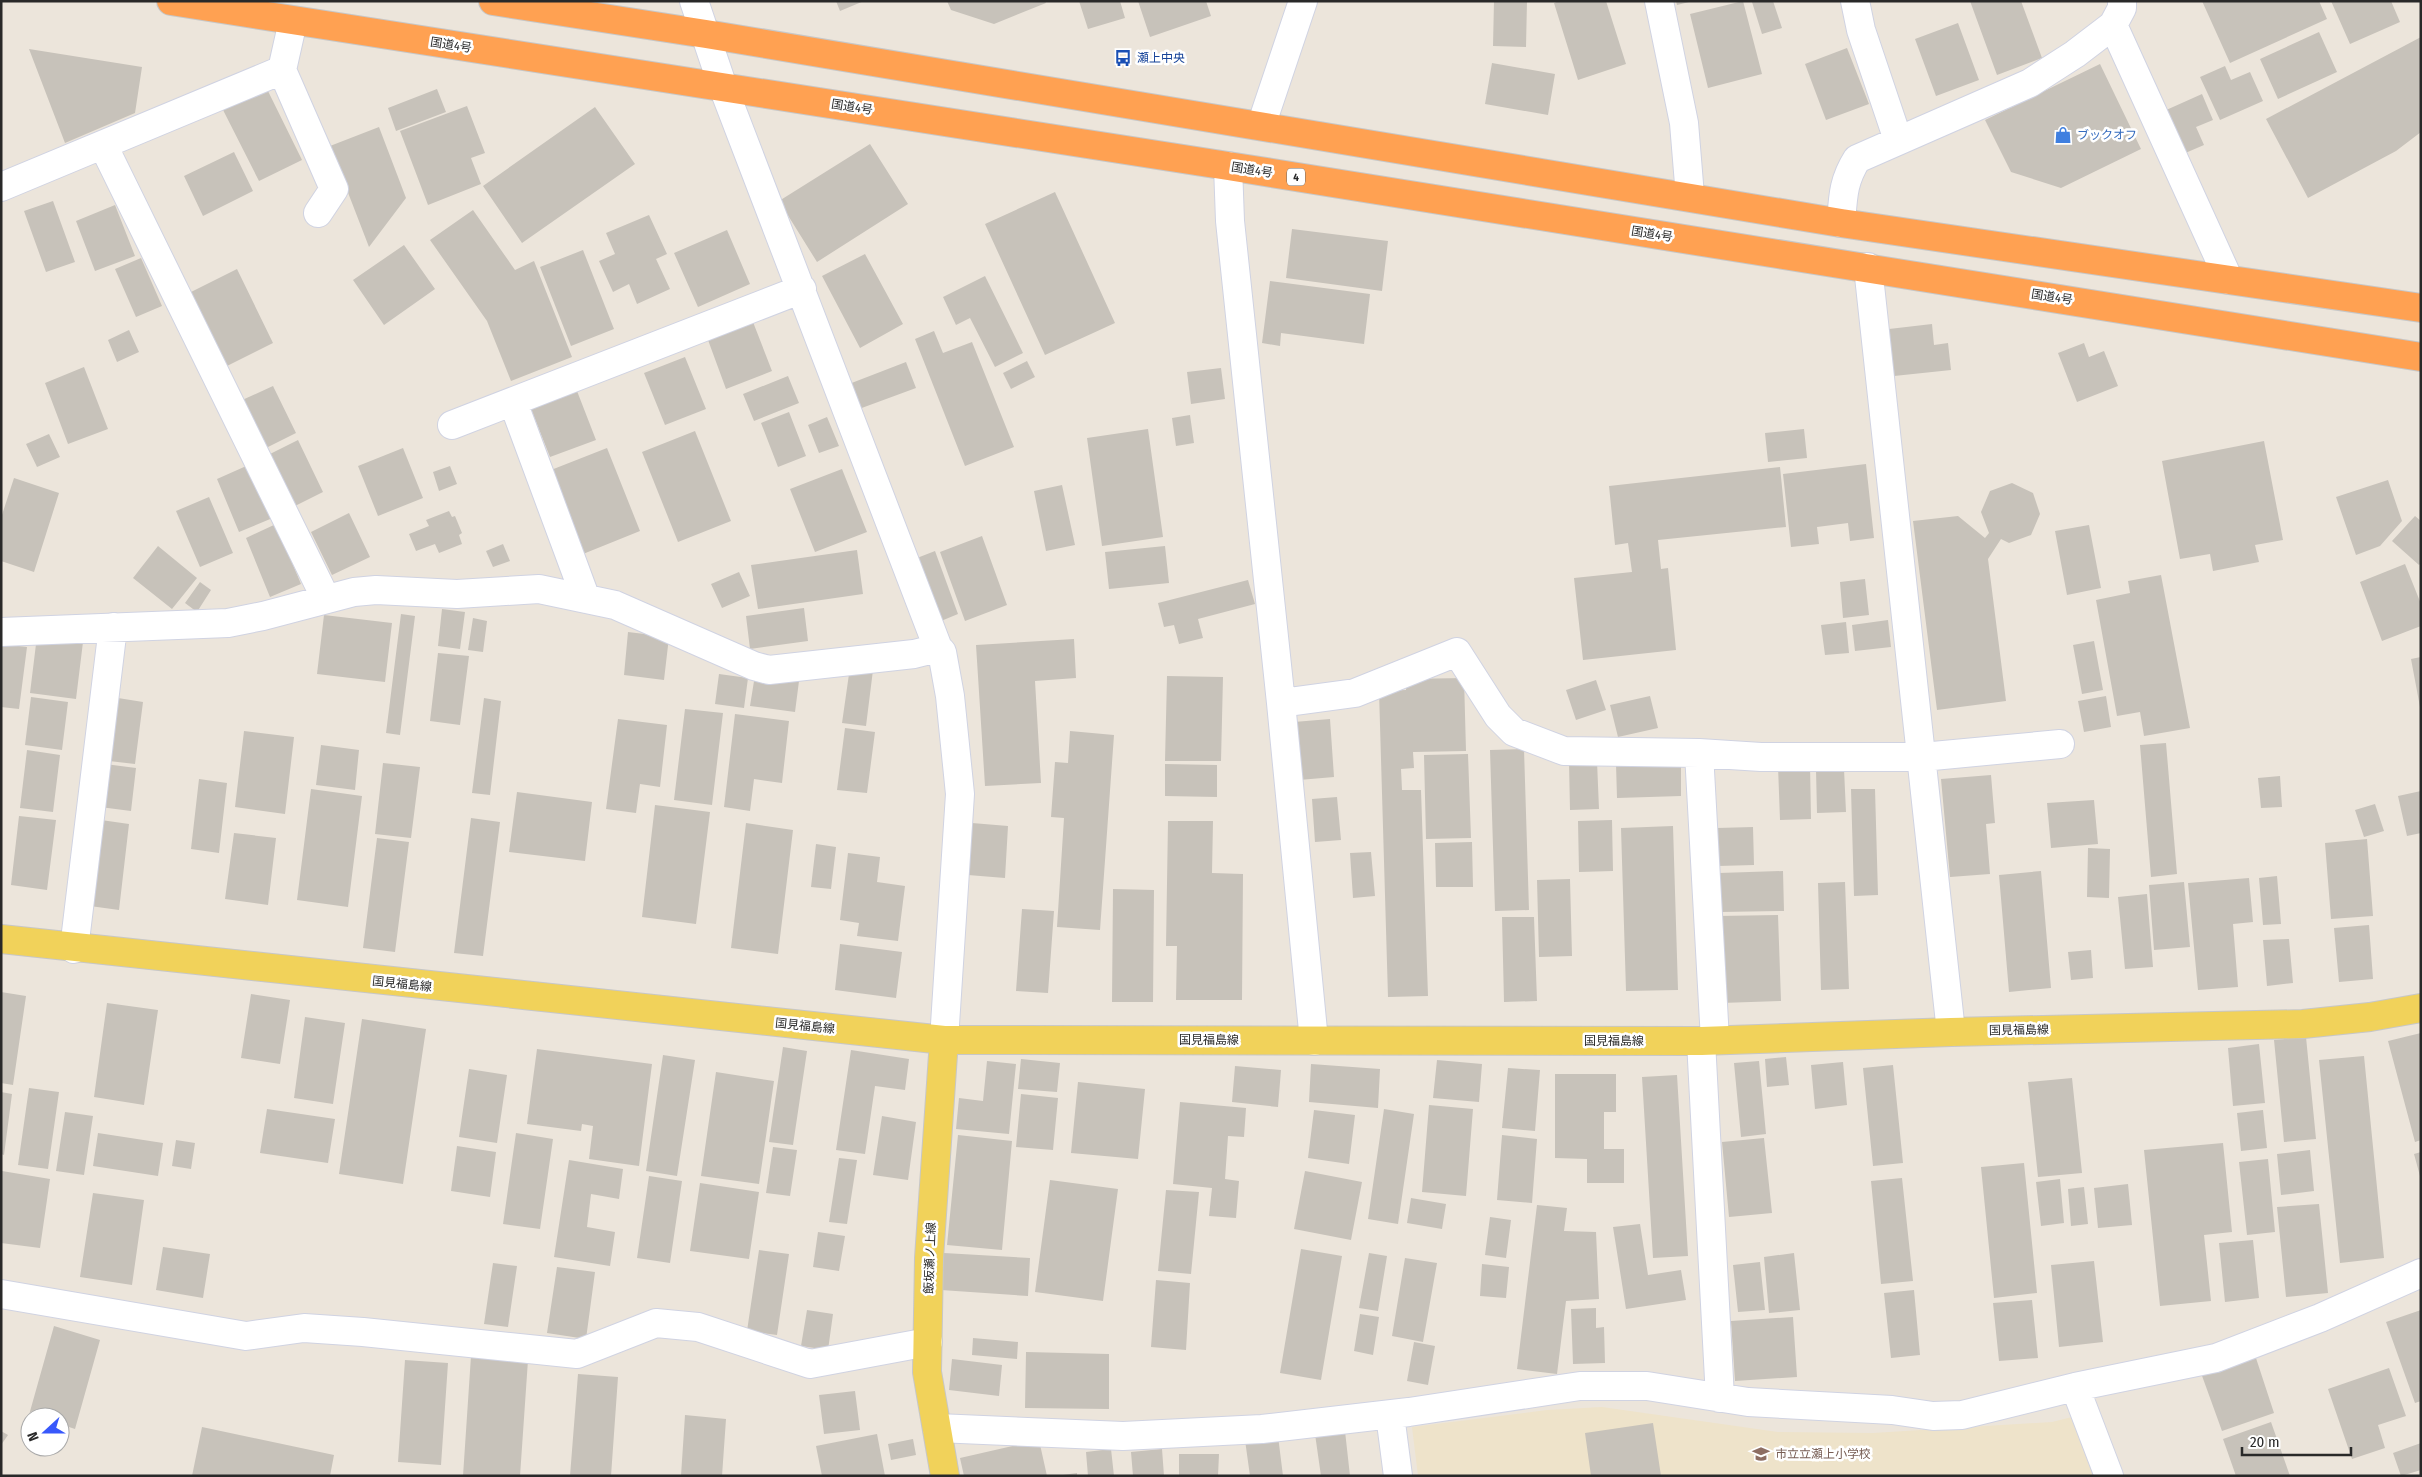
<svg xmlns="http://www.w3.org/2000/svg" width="2422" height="1477" viewBox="0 0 2422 1477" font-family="'Fira Sans Condensed','Noto Sans JP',sans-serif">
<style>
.education{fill:#eee3ca}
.building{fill:#c7c2ba}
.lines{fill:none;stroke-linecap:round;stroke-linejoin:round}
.minor-casing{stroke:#d0d3e2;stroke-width:30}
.major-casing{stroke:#c7c7c7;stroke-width:30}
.highway-casing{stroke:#c7c7c7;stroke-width:30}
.minor{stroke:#fff;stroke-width:28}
.major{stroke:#f1d25a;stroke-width:28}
.highway{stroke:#ffa152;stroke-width:28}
.labels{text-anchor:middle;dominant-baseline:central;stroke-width:5;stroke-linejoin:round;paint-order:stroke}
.shield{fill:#fff;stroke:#696969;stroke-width:1}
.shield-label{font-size:11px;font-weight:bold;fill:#292929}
.street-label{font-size:12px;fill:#292929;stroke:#fff}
.transit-label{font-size:12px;fill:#164399;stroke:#fff;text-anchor:start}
.shop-label{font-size:12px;fill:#366cbe;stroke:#fff;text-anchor:start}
.education-label{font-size:12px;fill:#785e54;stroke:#fff;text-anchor:start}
</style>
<rect width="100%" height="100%" fill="#ece5db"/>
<path class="education" d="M1602,1407L1778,1432L1873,1433L2052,1422L2092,1412L2114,1476H1418L1412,1427L1547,1410Z"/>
<path class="building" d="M836,1H864L840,11Z
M947,1H1045L1046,3L994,24L951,10Z
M1079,1H1120L1125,18L1088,29Z
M1138,1H1206L1211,16L1150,37Z
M1494,1H1527L1526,47L1493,46Z
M1559,1H1606L1626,64L1578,80L1554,3Z
M1676,1H1689V2L1677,5Z
M1743,1L1762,74L1708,88L1690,14Z
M1754,1H1773L1782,28L1762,34L1752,2Z
M1970,1H2021L2042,58L1997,75Z
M2202,1H2319L2327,19L2230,63Z
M2331,1H2391L2400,22L2350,44Z
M1958,23L1979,80L1936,96L1915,39Z
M2319,32L2337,72L2278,99L2260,59Z
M2421,37V132L2396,151L2308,198L2266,119Z
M1847,48L1869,104L1826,120L1805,64Z
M29,49L142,67L135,113L65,143Z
M1492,63L1555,74L1548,115L1485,104Z
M2100,64L2141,149L2061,188L2011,172L1985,120Z
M2225,66L2231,80L2250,72L2263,101L2220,120L2200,77Z
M265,85L302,160L259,181L221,106Z
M437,89L446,112L396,131L388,108Z
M2202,94L2213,120L2196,127L2204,145L2183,154L2164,111Z
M467,106L485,153L471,158L481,184L428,205L400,131Z
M595,107L635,164L522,243L483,186Z
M379,127L406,198L369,247L330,146Z
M870,144L908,204L817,262L779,201Z
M234,152L253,191L203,216L184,176Z
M1055,192L1115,323L1045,355L985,224Z
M53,201L75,262L46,272L24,211Z
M115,205L135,256L95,271L76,221Z
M473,210L515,270L534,261L572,357L511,381L487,321L430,240Z
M649,215L667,254L656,259L670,289L637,304L629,284L613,292L599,261L615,254L606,233Z
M1292,229L1388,241L1382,291L1286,278Z
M727,230L750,284L698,307L674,253Z
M404,245L435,289L384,325L353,280Z
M583,250L614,329L571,346L540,267Z
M865,254L903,324L860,348L822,276Z
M141,258L162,306L136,317L115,269Z
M237,269L273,343L225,367L189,293Z
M985,276L1023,353L995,367L970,318L956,325L943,297Z
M1270,281L1370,294L1364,344L1281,333L1280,346L1262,343Z
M753,322L772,371L726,389L708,340Z
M1932,324L1934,345L1948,343L1951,370L1894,376L1889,329Z
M129,330L139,352L117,362L108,340Z
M934,331L943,353L972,342L1014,447L965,466L915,339Z
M2084,343L2089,357L2104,351L2118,386L2077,402L2058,353Z
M685,357L706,409L665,425L644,373Z
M1027,361L1035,377L1011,389L1003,373Z
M906,362L916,388L859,409L849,384Z
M84,367L108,429L68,444L45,383Z
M1221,368L1225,399L1191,404L1187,372Z
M788,376L799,403L754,421L743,394Z
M273,386L296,433L264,449L240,401Z
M577,391L596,440L550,457L531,409Z
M789,412L806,456L778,467L761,423Z
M1190,415L1194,443L1176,446L1172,418Z
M827,417L839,446L819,453L808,425Z
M1148,429L1163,537L1102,546L1087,438Z
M1804,429L1807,458L1768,462L1765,433Z
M695,431L731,521L678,542L642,452Z
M49,434L60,457L37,467L26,444Z
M298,440L323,492L293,507L268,455Z
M2264,441L2283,540L2255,545L2259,562L2213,571L2210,554L2180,559L2162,461Z
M403,448L423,498L378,516L358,466Z
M607,448L640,531L583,554L551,470Z
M253,463L275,517L239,532L217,479Z
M1866,464L1874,538L1850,541L1848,523L1817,527L1819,544L1791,547L1783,474Z
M450,466L457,484L439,491L433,472Z
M1780,467L1786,527L1658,540L1661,569L1668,568L1676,650L1583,660L1574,578L1632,572L1628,543L1615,545L1609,486Z
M842,469L867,532L815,552L790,489Z
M14,478L59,493L34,572L1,561V518Z
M2388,480L2402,521L2380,546L2356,555L2336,497Z
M2012,483L2033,493L2040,514L2031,535L2009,543L2001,539L1988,559L2006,701L1937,710L1913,521L1958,516L1985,538L1989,533L1981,512L1990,491Z
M1062,485L1075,545L1046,551L1034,491Z
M209,497L233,553L200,567L176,511Z
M449,511L452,517L455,516L462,533L459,535L462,544L439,553L435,544L416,551L409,534L429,526L426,520Z
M349,513L370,557L332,575L311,532Z
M2415,516L2421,521V563L2419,565L2392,541Z
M276,524L301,584L270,597L246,538Z
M2089,525L2101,588L2067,595L2055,531Z
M982,536L1007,605L965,621L940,552Z
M503,544L510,561L493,567L486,551Z
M158,546L197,578L172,609L133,578Z
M1165,546L1169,583L1109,589L1105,552Z
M857,550L863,594L758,609L751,565Z
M935,551L958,614L941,621L917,558Z
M2405,564L2421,604V626L2382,641L2360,582Z
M739,572L750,596L722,608L711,584Z
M2161,575L2190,728L2144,736L2140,712L2117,716L2096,600L2130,593L2128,581Z
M1865,579L1869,615L1843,618L1840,582Z
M1248,580L1255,604L1198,619L1203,638L1179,644L1174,625L1164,627L1158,603Z
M200,582L211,590L197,612L185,603Z
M804,608L808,641L750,649L746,616Z
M442,609L465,612L460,649L438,646Z
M401,614L415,616L400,735L386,733Z
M324,615L392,623L385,682L317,674Z
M473,618L487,621L483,652L468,650Z
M1888,620L1891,647L1855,651L1852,625Z
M1846,622L1849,653L1825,655L1821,625Z
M628,632L669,637L664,680L624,675Z
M37,636L83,642L76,699L30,693Z
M1074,639L1076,678L1035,681L1041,783L985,786L976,645Z
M2094,641L2103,690L2082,694L2073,645Z
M2,644L27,647L19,709L1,707Z
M438,653L469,656L460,725L430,721Z
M2421,657V707H2420L2411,659Z
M850,667L873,670L866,726L842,723Z
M719,674L748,678L744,708L715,704Z
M755,675L799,681L795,712L750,706Z
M1167,676L1223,677L1221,761H1165Z
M1464,678L1466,751L1413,752L1414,768L1401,769L1402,790H1421L1428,996L1388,997L1379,691L1406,690V679Z
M1596,680L1606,710L1576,720L1566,690Z
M1650,696L1658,728L1618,737L1610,705Z
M2106,696L2111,727L2084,732L2078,701Z
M31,697L68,702L62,750L25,745Z
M118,698L143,702L135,764L109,761Z
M484,698L501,701L490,795L472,793Z
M685,709L723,713L712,805L674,800Z
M735,714L789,721L782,783L754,779L750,811L724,807Z
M618,719L667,725L660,787L640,784L636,813L606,809Z
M1330,719L1334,777L1299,780L1294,722Z
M845,728L875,732L867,793L837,790Z
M244,731L294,737L285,814L235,807Z
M1070,731L1114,735L1100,930L1057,927L1064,818L1051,817L1055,762L1068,763Z
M2166,743L2177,874L2151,877L2140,745Z
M321,745L359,750L355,790L316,785Z
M1524,749L1529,910L1495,911L1490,750Z
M27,750L60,755L53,812L20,808Z
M1468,754L1471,838L1426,839L1424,755Z
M1597,761L1599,809L1570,810L1569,762Z
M1681,762V796L1617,798L1616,764Z
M383,763L420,767L411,838L375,834Z
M105,764L136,768L131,811L100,807Z
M1165,764L1217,765V797L1165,796Z
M1810,765L1811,819L1780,820L1778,766Z
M1844,769L1846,812L1817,813L1816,770Z
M1991,775L1995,823L1986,824L1990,874L1950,877L1941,779Z
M2280,776L2282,807L2261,808L2258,778Z
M199,779L227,783L219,853L191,849Z
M311,789L362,796L348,907L297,900Z
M1851,789H1875L1878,895L1854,896Z
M2421,791V833L2407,836L2398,796Z
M517,792L592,802L585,861L509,852Z
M1337,797L1341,840L1315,842L1312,799Z
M2094,800L2098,844L2051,848L2047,803Z
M2375,804L2384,831L2364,837L2355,810Z
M655,805L710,812L696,924L642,917Z
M19,816L56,820L47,890L11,885Z
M471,818L500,822L483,956L454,953Z
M101,820L129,824L119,910L90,906Z
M1612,820L1613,871L1579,872L1578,821Z
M1168,821H1213L1212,873L1243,874L1242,1000H1176L1177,946H1166Z
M746,823L793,830L778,954L731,948Z
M972,823L1008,826L1005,878L968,875Z
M1673,826L1678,990L1626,991L1621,828Z
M1753,827L1754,865L1718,866L1717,828Z
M234,833L276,838L268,905L225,899Z
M377,838L409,842L395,952L363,948Z
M2367,839L2373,916L2331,919L2325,843Z
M1472,842L1473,887H1436L1435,843Z
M816,844L836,847L831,889L811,887Z
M2088,848L2110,849L2109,898L2087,897Z
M1371,852L1375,896L1353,898L1350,853Z
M848,853L880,857L877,882L905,886L898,941L857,936L859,923L840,920Z
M1783,871L1784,911L1720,912L1719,873Z
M2041,871L2051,988L2009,992L1999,875Z
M2277,876L2281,924L2263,925L2259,878Z
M2249,878L2253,922L2233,924L2238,987L2198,990L2188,883Z
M1570,879L1572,956L1539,957L1537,880Z
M1845,882L1849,989L1821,990L1818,883Z
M2184,882L2190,947L2154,950L2149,885Z
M1113,889L1154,890L1153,1002H1112Z
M2147,894L2153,967L2125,969L2118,897Z
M1022,909L1054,911L1048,993L1016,991Z
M1778,915L1781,1001L1721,1003L1718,916Z
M1502,917H1534L1537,1001L1504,1002Z
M2369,925L2373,979L2339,982L2334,928Z
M2289,939L2293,983L2267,986L2263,940Z
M840,944L902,952L896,998L835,990Z
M2091,950L2093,978L2071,980L2068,952Z
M1,992L26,996L13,1085L1,1083Z
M251,994L290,1000L280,1064L241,1058Z
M107,1003L158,1010L144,1105L94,1097Z
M305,1017L345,1023L333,1104L294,1098Z
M362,1019L426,1029L403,1184L339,1174Z
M2421,1033V1140L2415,1142L2388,1041Z
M2306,1037L2316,1139L2284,1142L2274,1040Z
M2259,1044L2265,1103L2233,1106L2228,1048Z
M783,1047L807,1051L793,1145L769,1142Z
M537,1049L652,1064L639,1166L589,1159L593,1126L582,1124L581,1131L527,1124Z
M851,1050L909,1059L905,1090L875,1086L865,1154L836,1150Z
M663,1055L695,1060L677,1176L646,1171Z
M2364,1056L2384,1258L2340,1263L2319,1060Z
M1786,1057L1789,1085L1767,1087L1765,1059Z
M1021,1059L1060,1063L1057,1092L1018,1089Z
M1437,1060L1482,1064L1479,1102L1433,1098Z
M987,1061L1016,1064L1009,1134L956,1129L959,1098L983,1101Z
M1759,1061L1766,1134L1741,1137L1734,1063Z
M1843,1062L1847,1105L1815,1109L1811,1065Z
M1311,1064L1380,1069L1378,1108L1309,1102Z
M1893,1065L1903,1163L1873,1166L1863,1068Z
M1235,1066L1281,1070L1278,1107L1232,1102Z
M1508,1068L1540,1070L1535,1131L1502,1128Z
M469,1069L507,1075L497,1143L459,1137Z
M716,1072L774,1081L759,1184L701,1176Z
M1555,1074H1616V1112H1604V1149H1624V1183H1587V1159L1555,1158Z
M1677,1075L1688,1256L1653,1258L1642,1077Z
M2072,1078L2082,1173L2038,1177L2028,1082Z
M1078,1082L1145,1089L1138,1159L1071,1153Z
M29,1088L59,1092L48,1169L18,1165Z
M1,1092L12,1094L4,1155L1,1154Z
M1021,1094L1058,1098L1053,1150L1016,1147Z
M1180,1102L1246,1108L1244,1137L1228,1136L1225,1179L1239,1181L1236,1218L1209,1216L1212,1188L1173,1184Z
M1429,1105L1473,1109L1466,1196L1422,1192Z
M267,1109L335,1119L328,1163L260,1153Z
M1384,1109L1414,1114L1398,1224L1368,1219Z
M1314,1110L1355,1115L1349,1164L1308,1158Z
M2263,1110L2267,1148L2241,1151L2237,1113Z
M65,1112L93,1116L84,1175L56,1171Z
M882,1116L916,1122L908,1180L873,1175Z
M98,1133L163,1143L158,1176L93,1166Z
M516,1133L553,1139L540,1229L503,1224Z
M958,1135L1012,1141L1002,1250L947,1245Z
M1502,1135L1537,1139L1532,1203L1497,1200Z
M1764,1138L1772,1213L1729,1217L1722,1142Z
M176,1140L195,1143L191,1169L172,1166Z
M2223,1143L2232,1232L2204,1235L2211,1301L2160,1306L2144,1150Z
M457,1146L496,1152L490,1197L451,1191Z
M773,1147L797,1150L790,1196L766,1193Z
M2310,1150L2314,1191L2281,1195L2277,1154Z
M2421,1152V1176H2420L2414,1154Z
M839,1158L857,1160L847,1224L829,1222Z
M2268,1159L2275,1232L2247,1235L2239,1162Z
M569,1160L623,1169L619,1199L591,1194L587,1227L615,1232L610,1266L554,1257Z
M2024,1163L2037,1293L1994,1298L1981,1167Z
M2,1171L50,1179L40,1248L1,1243Z
M1305,1171L1362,1182L1351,1240L1294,1229Z
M649,1176L682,1181L670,1263L637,1258Z
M1902,1178L1913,1281L1881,1284L1871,1181Z
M2060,1179L2064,1223L2041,1226L2036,1182Z
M1050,1180L1118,1189L1103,1301L1035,1292Z
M700,1183L759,1192L749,1259L690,1251Z
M2128,1184L2132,1225L2098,1228L2094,1188Z
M2084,1187L2088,1224L2071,1226L2068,1189Z
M1166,1190L1199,1192L1191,1274L1158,1271Z
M93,1193L144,1200L132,1285L80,1277Z
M1411,1198L1446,1204L1442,1229L1407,1223Z
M2319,1204L2328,1293L2286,1297L2277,1207Z
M1537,1205L1567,1208L1564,1231L1596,1232L1599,1299L1566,1301L1557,1374L1517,1369Z
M1490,1217L1511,1220L1506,1258L1485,1255Z
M1640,1224L1648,1275L1681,1270L1686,1300L1626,1309L1613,1227Z
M818,1232L845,1236L839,1271L813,1267Z
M2253,1240L2259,1298L2225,1302L2219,1243Z
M163,1247L210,1254L203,1298L156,1290Z
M1301,1249L1342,1256L1321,1380L1280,1373Z
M759,1250L789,1254L777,1335L747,1331Z
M944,1253L1030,1258L1028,1296L941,1290Z
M1369,1253L1387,1256L1378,1311L1359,1308Z
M1794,1253L1800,1310L1769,1313L1764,1257Z
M1405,1258L1437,1263L1423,1342L1392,1336Z
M2094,1261L2103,1342L2059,1347L2051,1265Z
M1760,1262L1765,1310L1738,1312L1733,1265Z
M493,1263L517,1266L508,1327L484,1324Z
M1482,1264L1509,1267L1506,1298L1480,1296Z
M557,1267L595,1272L586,1339L547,1333Z
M1156,1280L1190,1283L1186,1350L1151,1347Z
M1914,1290L1920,1355L1891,1358L1884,1293Z
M2032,1300L2038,1358L1999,1361L1993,1303Z
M1596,1308V1328L1604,1327L1605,1363L1573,1364L1571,1309Z
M807,1310L833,1314L828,1350L801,1346Z
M2421,1310V1401L2415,1403L2386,1322Z
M1360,1314L1379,1317L1373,1355L1354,1351Z
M1793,1317L1797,1377L1735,1381L1731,1321Z
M54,1326L100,1340L75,1429L60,1424V1417L29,1415Z
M973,1338L1018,1342L1017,1359L972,1355Z
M1414,1342L1435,1346L1428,1385L1407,1381Z
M1026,1352L1109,1354V1409L1025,1408Z
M2255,1355L2274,1413L2222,1431L2201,1373Z
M471,1356L528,1360L520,1476H463Z
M952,1359L1002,1365L999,1396L949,1390Z
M405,1360L448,1363L441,1465L398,1462Z
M2389,1368L2406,1416L2378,1425L2385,1448L2352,1459L2328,1389Z
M578,1374L618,1377L611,1476H570Z
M855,1391L860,1430L824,1434L819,1395Z
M685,1415L726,1419L722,1476H681Z
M2271,1422L2290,1476H2236L2223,1439Z
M1653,1423L1661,1476H1591L1585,1433Z
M202,1427L334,1455L330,1476H192Z
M1,1431L8,1435L1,1445Z
M1345,1431L1350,1476H1321L1315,1434Z
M877,1434L885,1476H822L816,1446Z
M1278,1436L1283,1476H1250L1245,1440Z
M913,1439L916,1455L891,1460L888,1444Z
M1039,1440L1047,1476H964L960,1458Z
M2421,1443V1470L2401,1476L2393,1453Z
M1111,1449L1114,1476H1088L1086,1452Z
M1162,1449L1164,1476H1133L1131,1452Z
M1179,1454H1219L1218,1476H1179Z
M1077,1473V1476H1063V1475Z"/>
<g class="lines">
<g class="minor-casing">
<path id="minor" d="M694,1L723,87L938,648L942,652L950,696L960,794L944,1040
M1659,1L1684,123L1690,196
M1855,1L1861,30L1898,140
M293,21L282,70L334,189L318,213
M2113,25L2229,280
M1261,126L1303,1
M103,145L326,599
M1228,166L1230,221L1281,703L1314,1041
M1,187L282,70
M1841,223C1843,197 1843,181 1857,159L2030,83L2075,54L2113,25L2122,8V1
M1868,267L1951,1032
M513,402L586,599
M452,425L802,289
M1,632L228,623L263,616L354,592L376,590L457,594L539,589L615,605L754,666L769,670L914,654L938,648
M1281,703L1355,693L1457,652L1498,716L1514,732L1564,751L1699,753L1761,757H1922L2060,744
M1699,753L1715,1040
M74,949L113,627
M1701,1041L1720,1398
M1,1294L246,1336L304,1328L363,1332L577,1354L656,1323L698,1327L810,1364L928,1342
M2075,1387L2109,1476
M1390,1415L1398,1476
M937,1428L1123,1436L1262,1429L1409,1412L1580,1386H1647L1748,1402L1892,1410L1933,1416L1962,1415L2075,1387L2216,1358L2320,1318L2421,1273"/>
</g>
<g class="major-casing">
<path id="major" d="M1,939L944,1040L1701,1041L1951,1032L2303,1024L2370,1017L2421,1008
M944,1040L929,1258L927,1372L945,1476"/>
</g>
<g class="highway-casing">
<path id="highway" d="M171,1L1228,166L2421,357
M493,1L706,34L1841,223L2421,308"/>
</g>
<use href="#minor" class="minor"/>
<use href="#major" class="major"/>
<use href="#highway" class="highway"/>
</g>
<defs>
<g id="bus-bare" transform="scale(1.35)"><path d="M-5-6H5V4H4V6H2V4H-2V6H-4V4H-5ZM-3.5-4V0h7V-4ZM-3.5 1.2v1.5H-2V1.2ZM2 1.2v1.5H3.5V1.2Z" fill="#1a4fb4" stroke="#fff" stroke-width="2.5" paint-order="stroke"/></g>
<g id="shop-bare" transform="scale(1.35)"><path d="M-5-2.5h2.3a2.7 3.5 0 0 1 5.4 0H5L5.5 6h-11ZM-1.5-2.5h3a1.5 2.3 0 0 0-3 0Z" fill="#3f7fe0" stroke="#fff" stroke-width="2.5" paint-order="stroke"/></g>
<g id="school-bare" transform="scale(1.35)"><path d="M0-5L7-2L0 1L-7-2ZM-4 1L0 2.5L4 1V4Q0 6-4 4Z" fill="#8d6e63" stroke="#fff" stroke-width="2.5" paint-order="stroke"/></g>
</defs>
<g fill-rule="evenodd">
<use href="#bus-bare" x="1123" y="58"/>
<use href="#shop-bare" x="2063" y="135"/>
<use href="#school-bare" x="1761" y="1454"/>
</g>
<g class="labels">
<rect class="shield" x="1287" y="168.5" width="18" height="17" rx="4"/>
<g class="shield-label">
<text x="1296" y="177">4</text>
</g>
<g class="street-label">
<text transform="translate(451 45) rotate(9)">国道4号</text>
<text transform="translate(852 107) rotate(9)">国道4号</text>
<text transform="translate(1252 170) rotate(9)">国道4号</text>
<text transform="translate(1652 234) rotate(9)">国道4号</text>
<text transform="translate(2052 297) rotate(9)">国道4号</text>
<text transform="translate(402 984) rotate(6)">国見福島線</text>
<text transform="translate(805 1026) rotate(6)">国見福島線</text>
<text transform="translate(2019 1030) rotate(-1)">国見福島線</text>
<text x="1209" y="1040">国見福島線</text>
<text x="1614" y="1041">国見福島線</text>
<text transform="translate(930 1258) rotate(-88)">飯坂瀬ノ上線</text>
</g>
<g class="transit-label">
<text x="1137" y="58">瀬上中央</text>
</g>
<g class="shop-label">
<text x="2077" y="135">ブックオフ</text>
</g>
<g class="education-label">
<text x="1775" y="1454">市立立瀬上小学校</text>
</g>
</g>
<rect width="2422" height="1477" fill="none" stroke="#292929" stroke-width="5"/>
<g transform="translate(45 1432) rotate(249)"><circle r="24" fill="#ffffff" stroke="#a9a9a9"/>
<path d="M0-4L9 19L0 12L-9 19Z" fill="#3858fb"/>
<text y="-8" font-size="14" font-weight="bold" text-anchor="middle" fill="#292929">N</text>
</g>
<path d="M2242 1447v8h109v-8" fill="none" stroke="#292929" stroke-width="2.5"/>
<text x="2250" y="1447" font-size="15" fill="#292929" stroke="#ffffff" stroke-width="4" paint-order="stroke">20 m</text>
</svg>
